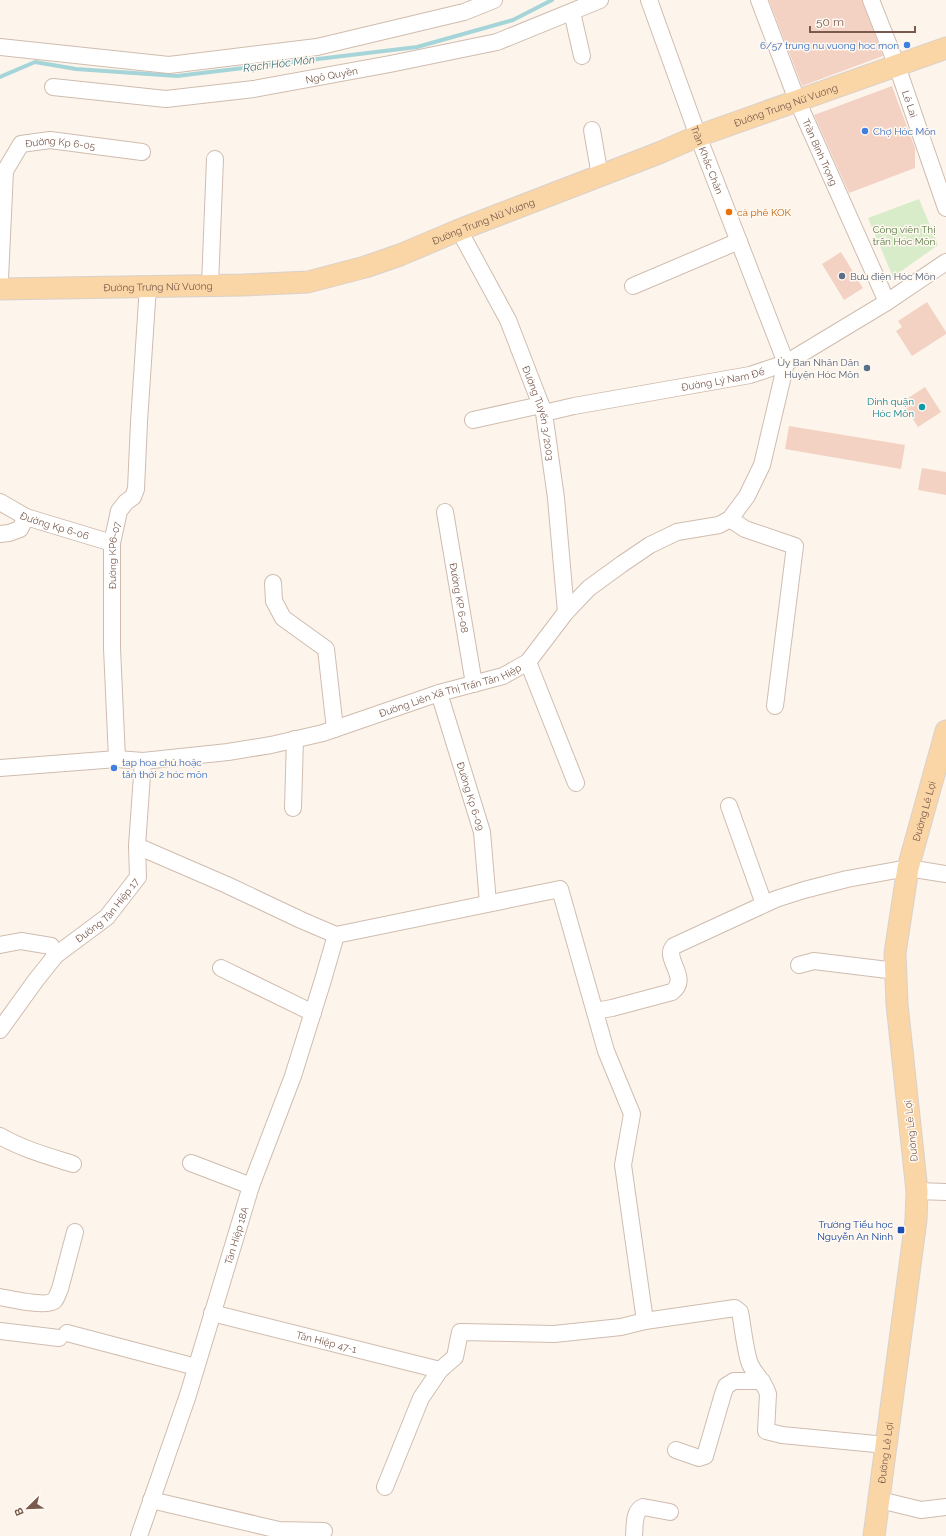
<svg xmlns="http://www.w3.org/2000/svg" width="946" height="1536" viewBox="0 0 946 1536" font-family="Raleway,sans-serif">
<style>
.green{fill:#d9ecc9}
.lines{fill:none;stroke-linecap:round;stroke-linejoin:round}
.stream{stroke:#a5d5d9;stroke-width:4}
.building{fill:#f3d2c3}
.minor-casing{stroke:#d0bcaf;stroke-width:18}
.major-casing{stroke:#d9d1cd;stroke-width:23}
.minor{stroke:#fff;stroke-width:16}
.major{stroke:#fad5a5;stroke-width:21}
.shop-dot{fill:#3f7fe0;stroke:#fff9f2;stroke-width:1.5}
.food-dot{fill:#e8710a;stroke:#fff9f2;stroke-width:1.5}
.service-dot{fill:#5c6f8a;stroke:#fff9f2;stroke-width:1.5}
.culture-dot{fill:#0f9aa8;stroke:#fff9f2;stroke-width:1.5}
.transit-dot{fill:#1a4fb4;stroke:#fff9f2;stroke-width:1.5}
.labels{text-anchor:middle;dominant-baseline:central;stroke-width:3;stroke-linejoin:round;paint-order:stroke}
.shop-label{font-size:10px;fill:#366cbe;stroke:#fff9f2;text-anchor:start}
.street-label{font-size:10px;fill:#795a4d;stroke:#fff9f2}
.food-label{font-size:10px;fill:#c56008;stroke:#fff9f2;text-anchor:start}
.park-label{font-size:10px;fill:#567941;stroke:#fff9f2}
.service-label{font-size:10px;fill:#4e5e75;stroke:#fff9f2;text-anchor:start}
.culture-label{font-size:10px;fill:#0d838f;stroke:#fff9f2;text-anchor:end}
.transit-label{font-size:10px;fill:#164399;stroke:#fff9f2;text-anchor:end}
.water-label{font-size:11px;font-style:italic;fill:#40787e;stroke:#fff9f2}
</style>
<rect width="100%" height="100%" fill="#fdf5eb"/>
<path class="green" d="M919,199L938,245L893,277L868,218Z"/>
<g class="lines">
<path class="stream" d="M0,77L35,62L76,69L177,76L417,47L513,20L552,0"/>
</g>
<path class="building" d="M769,0H862L883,56L802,86Z
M892,86L915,148V168L849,193L814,115Z
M841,252L863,288L844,300L822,264Z
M927,302L946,332V334L912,356L896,331L902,327L898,321Z
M925,387L941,412L918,427L902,402Z
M789,426L905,445L901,469L785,449Z
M922,468L946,472V495L918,490Z"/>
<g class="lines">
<g class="minor-casing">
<g id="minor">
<path id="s1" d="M649,0L698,136L786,363"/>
<path id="s2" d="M759,0L797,100L887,302"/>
<path id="s3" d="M871,0L897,66L946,208"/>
<path d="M572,12L582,56"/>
<path d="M0,47L169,65L317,47L464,12L494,0"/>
<path id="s4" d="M53,87L166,99L254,89L390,64L497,42L600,0"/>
<path d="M592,130L600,176"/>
<path id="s5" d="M459,230L508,320L544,413L556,498L566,612"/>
<path id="s6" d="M0,279L5,171L21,144L50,140L142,152"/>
<path d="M210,285L215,159"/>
<path d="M633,286L739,241"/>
<path id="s7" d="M544,413L574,406L750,375L786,363L887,302L946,262"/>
<path d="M473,420L541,405"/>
<path id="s8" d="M0,502L26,517L112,543"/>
<path id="s9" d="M445,512L474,684"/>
<path d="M730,519L745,529L795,546L775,706"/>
<path d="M0,534L9,533L20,529L26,517"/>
<path d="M273,583L274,601L283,618L326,649L335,729"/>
<path d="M528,662L576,783"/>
<path id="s10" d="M439,693L482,832L488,903"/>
<path id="s11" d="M117,759L112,648V543L119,511L126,502L133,497L136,489L139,422L148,286"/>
<path id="s12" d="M0,768L117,759L143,761L228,752L271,745L323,733L439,693L503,676L528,662L566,612L589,588L622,564L650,545L677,532L719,525L730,519L747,496L762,465L786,363"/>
<path d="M729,806L764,904"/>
<path d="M293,808L295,739"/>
<path d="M137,846L227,885L301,920L336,935L560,889L606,1051L632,1114L623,1165L645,1321"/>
<path d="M0,945L21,941L51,946L56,955"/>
<path d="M799,965L814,961L896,971"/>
<path d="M221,968L313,1013"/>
<path d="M595,1011L612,1008L672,992C691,978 662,958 674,946L776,899L804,890L847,879L908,868L946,874"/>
<path id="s13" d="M0,1030L36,980L56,955L107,917L138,877L137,846L143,761"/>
<path d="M0,1136C22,1149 48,1156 73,1164"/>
<path d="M191,1163L251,1186"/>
<path d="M917,1191L946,1192"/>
<path d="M0,1297C11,1299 45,1307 54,1301C57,1298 58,1293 60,1289L75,1232"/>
<path id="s14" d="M212,1313L440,1370"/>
<path d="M0,1331L59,1338"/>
<path d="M67,1333L196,1367"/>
<path d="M676,1450L699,1458L705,1456L723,1394L726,1386L734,1381H762"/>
<path d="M385,1487L421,1398L440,1370L455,1357L460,1332L554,1334L621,1327L645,1321L735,1308L740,1312C743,1327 745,1351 750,1364C755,1375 764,1381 768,1394L766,1431L782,1435L886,1445"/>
<path d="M151,1500L279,1530L324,1531"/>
<path d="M880,1500L921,1510L946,1507"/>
<path id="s15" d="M139,1536L188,1395L251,1186L293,1076L323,980L336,935"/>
<path d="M634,1536C635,1527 633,1511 643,1507L670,1512"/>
</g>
</g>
<g class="major-casing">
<g id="major">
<path id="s16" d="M0,289L243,285L308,282L365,267L400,255L459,230L659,153L698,136L946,48"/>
<path id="s17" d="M874,1536L916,1220L917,1191L897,1004L895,953L908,868L946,731"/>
</g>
</g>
<use href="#minor" class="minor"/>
<use href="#major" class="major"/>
</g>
<g class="shop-dot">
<circle cx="907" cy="45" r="4"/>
<circle cx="865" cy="131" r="4"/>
<circle cx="114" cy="768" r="4"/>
</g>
<circle class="food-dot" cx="729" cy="212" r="4"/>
<g class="service-dot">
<circle cx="842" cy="276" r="4"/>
<circle cx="867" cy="368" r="4"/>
</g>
<circle class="culture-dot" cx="922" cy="407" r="4"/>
<rect class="transit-dot" x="897" y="1226" width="8" height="8" rx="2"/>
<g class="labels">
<g class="shop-label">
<text x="899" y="45" text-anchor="end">6/57 trung nu vuong hoc mon</text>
<text x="873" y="131">Chợ Hóc Môn</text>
<text x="122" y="762">tap hoa chú hoặc<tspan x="122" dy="12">tân thới 2 hóc môn</tspan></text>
</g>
<g class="street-label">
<text stroke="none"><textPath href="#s4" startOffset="281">Ngô Quyền</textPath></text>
<text stroke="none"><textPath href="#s3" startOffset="111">Lê Lai</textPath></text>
<text stroke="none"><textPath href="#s16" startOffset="818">Đường Trưng Nữ Vương</textPath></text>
<text stroke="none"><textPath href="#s6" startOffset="179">Đường Kp 6-05</textPath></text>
<text stroke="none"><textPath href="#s2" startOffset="164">Trần Bình Trọng</textPath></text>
<text stroke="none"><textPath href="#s1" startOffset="170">Trần Khắc Chân</textPath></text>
<text stroke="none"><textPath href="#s16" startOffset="494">Đường Trưng Nữ Vương</textPath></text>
<text stroke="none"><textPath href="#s16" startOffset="158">Đường Trưng Nữ Vương</textPath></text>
<text stroke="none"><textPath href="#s7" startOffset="182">Đường Lý Nam Đế</textPath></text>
<text stroke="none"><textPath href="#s5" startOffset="201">Đường Tuyến 3/2003</textPath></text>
<text stroke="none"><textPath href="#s8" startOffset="60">Đường Kp 6-06</textPath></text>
<text stroke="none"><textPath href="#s11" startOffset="204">Đường KP6-07</textPath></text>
<text stroke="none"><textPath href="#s9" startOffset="87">Đường KP 6-08</textPath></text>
<text stroke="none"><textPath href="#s12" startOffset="460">Đường Liên Xã Thị Trấn Tân Hiệp</textPath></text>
<text stroke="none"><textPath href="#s10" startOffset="108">Đường Kp 6-09</textPath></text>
<text stroke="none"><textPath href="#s17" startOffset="732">Đường Lê Lợi</textPath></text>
<text stroke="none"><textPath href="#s13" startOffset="162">Đường Tân Hiệp 17</textPath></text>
<text transform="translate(911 1131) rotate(-96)">Đường Lê Lợi</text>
<text stroke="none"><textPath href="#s15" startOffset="316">Tân Hiệp 18A</textPath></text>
<text stroke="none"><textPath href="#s14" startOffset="118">Tân Hiệp 47-1</textPath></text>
<text stroke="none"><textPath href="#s17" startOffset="84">Đường Lê Lợi</textPath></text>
</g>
<g class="food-label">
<text x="737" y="212">cà phê KOK</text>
</g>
<g class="park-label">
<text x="904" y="229">Công viên Thị<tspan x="904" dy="12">trấn Hóc Môn</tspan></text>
</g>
<g class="service-label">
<text x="850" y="276">Bưu điện Hóc Môn</text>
<text x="859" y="362" text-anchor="end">Ủy Ban Nhân Dân<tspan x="859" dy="12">Huyện Hóc Môn</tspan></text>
</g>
<g class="culture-label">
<text x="914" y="401">Dinh quận<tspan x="914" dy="12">Hóc Môn</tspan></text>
</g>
<g class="transit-label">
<text x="893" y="1224">Trường Tiểu học<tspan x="893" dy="12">Nguyễn An Ninh</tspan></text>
</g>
<g class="water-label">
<text transform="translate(279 64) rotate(-7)">Rạch Hóc Môn</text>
</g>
</g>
<g transform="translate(28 1508) rotate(247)" stroke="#fff9f2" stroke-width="3" paint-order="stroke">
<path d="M0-3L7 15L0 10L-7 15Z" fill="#795a4d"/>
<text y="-6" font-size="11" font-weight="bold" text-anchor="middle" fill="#795a4d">B</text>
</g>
<path d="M810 26v6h105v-6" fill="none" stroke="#795a4d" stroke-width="2"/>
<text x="816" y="26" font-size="12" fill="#795a4d" stroke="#fff9f2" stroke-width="3" paint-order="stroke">50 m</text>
</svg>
